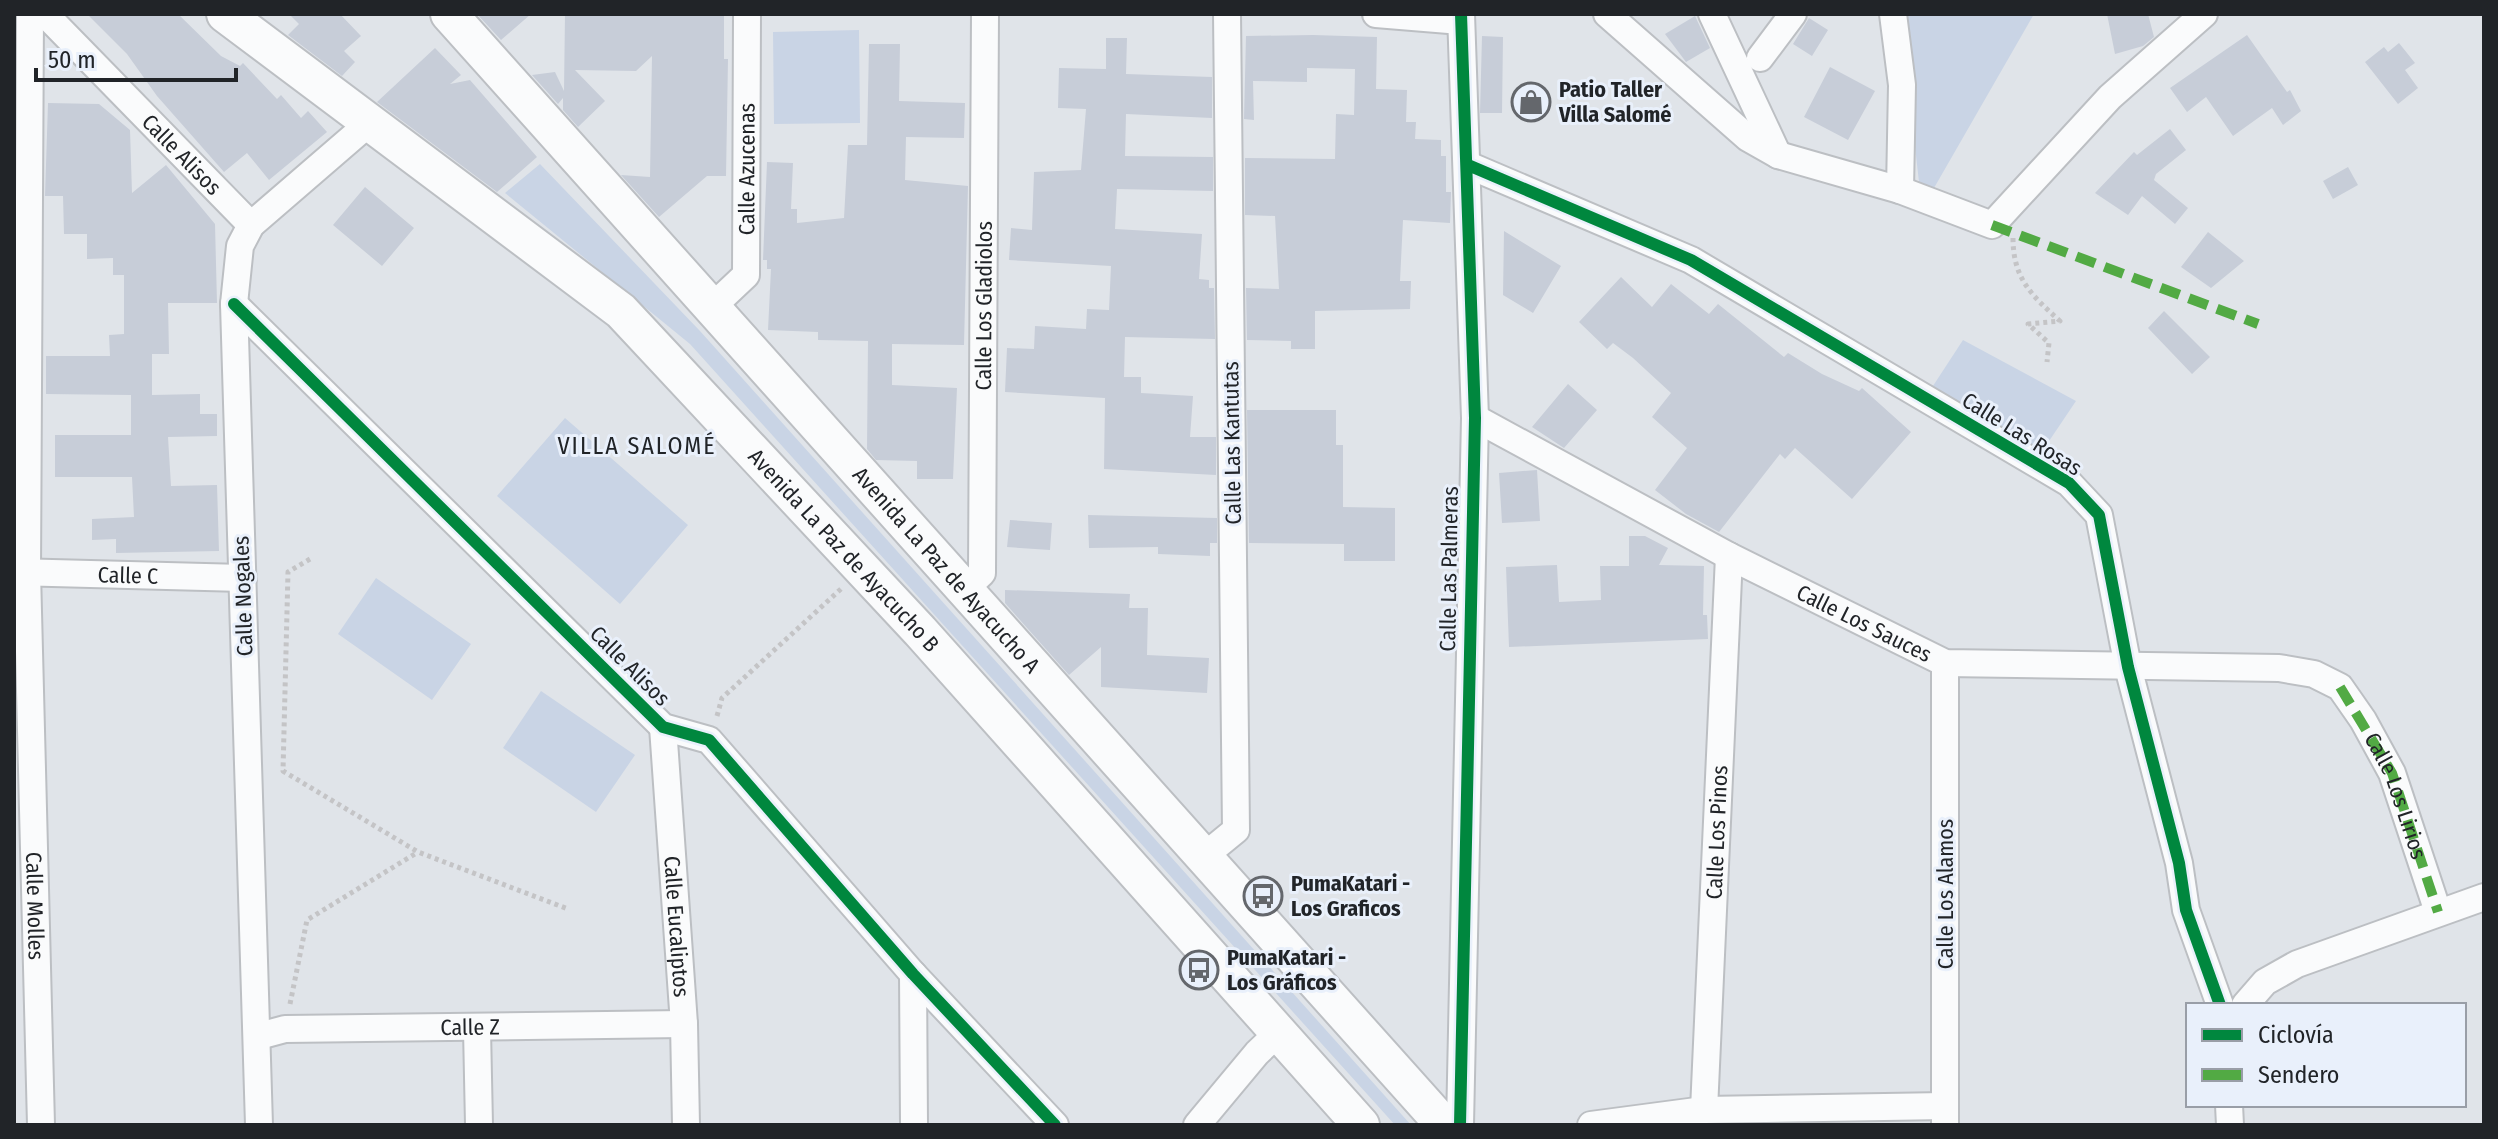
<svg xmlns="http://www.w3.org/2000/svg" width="2498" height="1139" viewBox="0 0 2498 1139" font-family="'Fira Sans Condensed',sans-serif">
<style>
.green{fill:#c9d4e5}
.building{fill:#c7cdd8}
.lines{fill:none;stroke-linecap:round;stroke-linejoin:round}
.street-casing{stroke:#bcbfc3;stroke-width:30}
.secondary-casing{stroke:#bcbfc3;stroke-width:40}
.path{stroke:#c4c4c6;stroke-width:5;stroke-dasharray:4 4;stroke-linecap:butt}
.street{stroke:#fafbfc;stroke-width:26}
.secondary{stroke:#fafbfc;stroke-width:36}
.quiet{stroke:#52aa44;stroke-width:10;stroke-dasharray:20 10;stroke-linecap:butt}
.cycleway-casing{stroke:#e9f0fb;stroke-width:17}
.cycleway{stroke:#00873e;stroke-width:12}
.labels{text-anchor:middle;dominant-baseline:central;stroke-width:6;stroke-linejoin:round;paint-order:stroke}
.poi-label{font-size:22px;font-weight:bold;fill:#212428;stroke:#e9f0fb;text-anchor:start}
.street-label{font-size:22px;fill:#212428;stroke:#e9f0fb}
.neighbourhood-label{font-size:24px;letter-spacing:2px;fill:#212428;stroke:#e9f0fb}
</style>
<rect width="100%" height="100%" fill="#e0e4e9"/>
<path class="green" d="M1900,14H2034L1934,188L1919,182Z
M859,30L860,123L774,124L773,32Z
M540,164L700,331L1411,1125H1395L690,344L505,193Z
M1963,340L2076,401L2041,453L1931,389Z
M565,418L688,525L620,604L497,496Z
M376,578L471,644L432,700L338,634Z
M541,691L635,755L596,812L503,748Z"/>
<path class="building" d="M87,14H178L221,56L240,66L243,63L277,99L281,95L301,118L308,111L327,132L269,180L247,153L224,172L157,96L127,54Z
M289,14H340L361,36L344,51L355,62L342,76L288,35L299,24Z
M477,14H531L501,40Z
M565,14L724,15V59H728L726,176H707L659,217L621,175L650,177L652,56L636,71L575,70L605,101L578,127L563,110V98L558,104L532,75L555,72L564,91Z
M2107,14H2148L2154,37L2143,46L2115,54Z
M1695,16L1710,48L1686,62L1665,34Z
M1809,18L1828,30L1812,56L1793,44Z
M1313,35L1377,37L1376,89L1407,90L1406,122H1416L1415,139L1441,140V156H1446V192H1451L1450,223L1403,220L1400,281H1411L1410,309L1315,311V349H1291V341L1247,340L1246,288L1279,289L1275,216L1245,215V158L1335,159L1336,114L1354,115L1355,69L1307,68V82L1253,81L1254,120L1244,119L1246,36Z
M2247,35L2287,92L2290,90L2301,111L2283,125L2272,108L2233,136L2206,97L2187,112L2170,88Z
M1482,36L1503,37L1502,113H1480Z
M1106,38H1127L1126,74L1212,77V118L1126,114L1125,156L1213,157V191L1117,189L1115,229L1202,234L1199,279L1209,280V288H1214L1215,339L1125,337L1124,377H1141V393L1193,396L1190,437H1216V475L1104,469L1105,398L1005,392L1007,348L1034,349L1035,326L1086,329L1087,309L1109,310L1111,266L1009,260L1011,228L1032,230L1034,172L1081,170L1086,109L1058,108L1059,68L1106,69Z
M2399,43L2415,63L2405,70L2418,88L2398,104L2365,62L2384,47L2388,52Z
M869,44H900L899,101L965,103L964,138L906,137L905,180L968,186L964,345L892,344V385L957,388L953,479H917V461L876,460L867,449L868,341L818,340V332L768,330L771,269H767V260H763L767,162L793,163L791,209H797V223L844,218L848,145H867Z
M435,48L461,75L450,84L470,80L537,157L497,192L377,102Z
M1830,67L1875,91L1848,140L1804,117Z
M48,103L99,104L130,130L132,193L166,165L215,224L217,303H168L169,354H152V395L200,394V414H217V436L168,437L171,486L217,485L219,551L116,553V539L92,540V519L134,517L132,477H55V435H131V395L46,394V356H110L109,335L124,334V275H113V258L87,259V234H64L63,196H45Z
M2170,129L2186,150L2156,174L2154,180L2188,208L2175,224L2142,196L2128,215L2095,193L2134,152L2137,155Z
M2348,167L2358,185L2333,199L2323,181Z
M365,187L414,228L382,266L333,225Z
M1504,231L1561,266L1533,313L1503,295Z
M2208,232L2244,261L2211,288L2181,267Z
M1621,277L1652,307L1671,284L1709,314L1718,304L1784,357L1788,353L1822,374L1859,391L1862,388L1911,432L1852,499L1795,448L1785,459L1780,454L1719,532L1686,514L1655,490L1687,448L1652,417L1671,393L1633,358L1613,343L1607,349L1579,322Z
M2164,311L2210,357L2192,374L2148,328Z
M1568,384L1597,410L1564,448L1532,427Z
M1247,410H1336V445H1343V507L1395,508V561H1344V544L1249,543Z
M1537,470L1540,521L1502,523L1499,473Z
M1088,515L1217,518V543H1210V556L1158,554V547L1089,548Z
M1010,520L1052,523L1050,550L1007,547Z
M1629,536H1645L1668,548L1659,565L1704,566L1703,615H1707L1708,639L1509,647L1506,567L1557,565L1559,602L1601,600L1600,566H1629Z
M1005,590L1130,594L1129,608H1148L1147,655L1209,658L1207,693L1101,687V647L1069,675L1005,603Z"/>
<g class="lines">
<g class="street-casing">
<g id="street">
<path id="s1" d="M30,14L27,572L41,1125"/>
<path id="s2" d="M45,14L251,225"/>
<path d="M1376,14L1461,21"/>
<path d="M1607,14L1748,138L1778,155L1900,190L1992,225L2110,97L2204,14"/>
<path d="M1712,14L1778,155"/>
<path d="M1893,14L1902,85L1900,190"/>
<path d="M1760,58L1793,14"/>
<path d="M1468,165L1691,260L2069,483L2099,515L2128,667L2179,863L2186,910L2220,1005"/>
<path d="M234,304L663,727L709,740L913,974L1055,1125"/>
<path id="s3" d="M711,308L746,275L747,14"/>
<path id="s4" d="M1475,418L1729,556L1945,663L2279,668L2314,674L2340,687L2363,720L2392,773L2438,912"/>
<path id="s5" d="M14,572L243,578"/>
<path id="s6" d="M964,590L982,573L985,14"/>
<path id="s7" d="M663,727L684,1024L686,1125"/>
<path d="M1203,857L1236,830L1227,14"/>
<path d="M913,974L914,1125"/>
<path d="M2245,1005L2265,982L2297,964L2484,897"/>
<path d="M477,1029L479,1125"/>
<path id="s8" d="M259,1036L285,1029L684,1024"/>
<path d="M2229,1105L2230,1125"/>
<path id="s9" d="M1704,1110L1729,556"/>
<path d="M259,1125L234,304L240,246L251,225L368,124"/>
<path d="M1197,1125L1257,1053L1279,1032"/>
<path d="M1460,1125L1475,418L1461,14"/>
<path d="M1591,1125L1704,1110L1945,1106"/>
<path d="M1945,1125V663"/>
</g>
</g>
<g class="secondary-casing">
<g id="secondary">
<path id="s10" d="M225,14L621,311L920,631L1361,1125"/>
<path id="s11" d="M449,14L1444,1125"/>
</g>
</g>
<path class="path" d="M2013,238C2013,278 2031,295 2060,321L2028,324L2049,343L2047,362
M310,559L288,572L283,771L418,852L568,909
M717,716L722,698L842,588
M290,1004L307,920L418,852"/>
<use href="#street" class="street"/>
<use href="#secondary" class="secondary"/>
<path class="quiet" d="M1992,225L2258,324
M2340,687L2392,773L2438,912"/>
<g class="cycleway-casing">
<path id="cycleway" d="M1468,165L1691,260L2069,483L2099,515L2128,667L2179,863L2186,910L2220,1005
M234,304L663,727L709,740L913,974L1055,1125
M1460,1125L1475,418L1461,14"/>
</g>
<use href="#cycleway" class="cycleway"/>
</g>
<defs>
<g id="shop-ring" transform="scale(2)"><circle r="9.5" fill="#e9f0fb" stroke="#64676c" stroke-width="1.5"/><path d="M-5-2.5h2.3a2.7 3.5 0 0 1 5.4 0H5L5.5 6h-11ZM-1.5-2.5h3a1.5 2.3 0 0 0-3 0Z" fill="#64676c"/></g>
<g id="bus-ring" transform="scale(2)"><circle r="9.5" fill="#e9f0fb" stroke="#64676c" stroke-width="1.5"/><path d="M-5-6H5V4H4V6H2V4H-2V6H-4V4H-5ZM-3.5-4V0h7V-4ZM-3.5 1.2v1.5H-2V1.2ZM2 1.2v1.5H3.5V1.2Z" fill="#64676c"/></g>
</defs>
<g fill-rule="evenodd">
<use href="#shop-ring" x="1531" y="102"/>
<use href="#bus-ring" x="1263" y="896"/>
<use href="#bus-ring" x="1199" y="970"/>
</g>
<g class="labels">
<g class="poi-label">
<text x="1559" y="89">Patio Taller<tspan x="1559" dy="25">Villa Salomé</tspan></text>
<text x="1291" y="883">PumaKatari -<tspan x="1291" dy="25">Los Graficos</tspan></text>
<text x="1227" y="957">PumaKatari -<tspan x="1227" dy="25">Los Gráficos</tspan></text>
</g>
<g class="street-label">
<text stroke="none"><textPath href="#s2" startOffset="196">Calle Alisos</textPath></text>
<text stroke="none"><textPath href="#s3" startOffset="154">Calle Azucenas</textPath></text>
<text stroke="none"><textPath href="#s6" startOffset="292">Calle Los Gladiolos</textPath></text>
<text transform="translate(2022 434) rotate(32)">Calle Las Rosas</text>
<text transform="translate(1232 443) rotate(-91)">Calle Las Kantutas</text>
<text stroke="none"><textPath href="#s10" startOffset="822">Avenida La Paz de Ayacucho B</textPath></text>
<text transform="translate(1449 569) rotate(-89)">Calle Las Palmeras</text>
<text stroke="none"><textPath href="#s11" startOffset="746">Avenida La Paz de Ayacucho A</textPath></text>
<text stroke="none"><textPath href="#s5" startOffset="114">Calle C</textPath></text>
<text transform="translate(243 596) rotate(-92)">Calle Nogales</text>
<text stroke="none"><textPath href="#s4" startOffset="440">Calle Los Sauces</textPath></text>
<text transform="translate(630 666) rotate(45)">Calle Alisos</text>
<text stroke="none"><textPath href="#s4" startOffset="1052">Calle Los Lirios</textPath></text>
<text stroke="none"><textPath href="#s9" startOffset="278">Calle Los Pinos</textPath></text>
<text transform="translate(1945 894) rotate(-90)">Calle Los Alamos</text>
<text stroke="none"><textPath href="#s1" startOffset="892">Calle Molles</textPath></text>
<text stroke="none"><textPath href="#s7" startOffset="200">Calle Eucaliptos</textPath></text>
<text stroke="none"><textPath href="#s8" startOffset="212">Calle Z</textPath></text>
</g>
<g class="neighbourhood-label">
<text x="637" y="446">VILLA SALOMÉ</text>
</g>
</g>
<rect width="2498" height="1139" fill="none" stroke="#212428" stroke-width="32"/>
<rect x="2186" y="1003" width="280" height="104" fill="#e9f0fb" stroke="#999ea7" stroke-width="2"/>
<rect x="2202" y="1029" width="40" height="12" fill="#00873e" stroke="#999ea7" stroke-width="2"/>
<text x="2258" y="1043" font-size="24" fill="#212428">Ciclovía</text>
<rect x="2202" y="1069" width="40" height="12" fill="#52aa44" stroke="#999ea7" stroke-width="2"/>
<text x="2258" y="1083" font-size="24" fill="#212428">Sendero</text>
<path d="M36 68v12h200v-12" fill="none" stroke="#212428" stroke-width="4"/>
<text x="48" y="68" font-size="24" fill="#212428" stroke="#e9f0fb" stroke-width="6" paint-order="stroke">50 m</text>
</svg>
